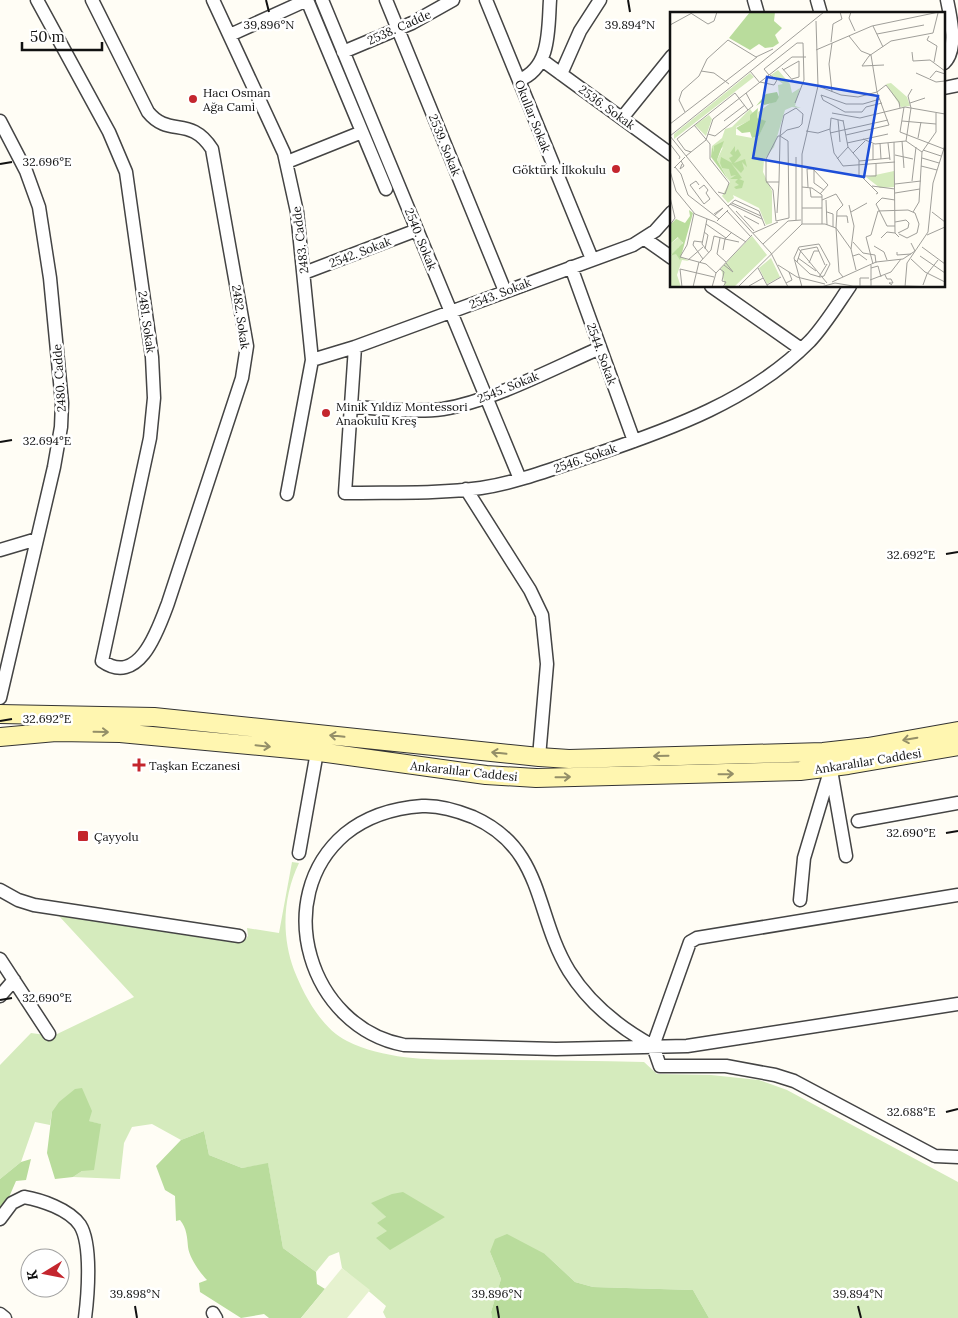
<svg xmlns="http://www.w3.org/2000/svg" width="958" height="1318" viewBox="0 0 958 1318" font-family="Lora,serif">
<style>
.green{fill:#d5ebbd;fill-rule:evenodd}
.forest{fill:#b9dc9c}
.pitch{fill:#e6f2cf}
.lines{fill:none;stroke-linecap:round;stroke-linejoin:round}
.street-casing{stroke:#444;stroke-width:15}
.secondary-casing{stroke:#333;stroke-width:20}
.street{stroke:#fff;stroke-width:12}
.secondary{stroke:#fff6b0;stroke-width:18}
.oneway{stroke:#948f68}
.ticks{fill:none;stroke:#111;stroke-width:2}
.poi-dot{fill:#c4262e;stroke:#fff;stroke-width:2}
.labels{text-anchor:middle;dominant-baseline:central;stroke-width:5;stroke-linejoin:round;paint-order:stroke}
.street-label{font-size:12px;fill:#111;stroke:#fff}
.poi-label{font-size:12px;fill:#111;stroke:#fff;text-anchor:start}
.inset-road{fill:none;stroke:#a09f9a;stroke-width:1}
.view{fill:#1d4ed8;fill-opacity:0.15;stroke:#1d4ed8;stroke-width:2.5}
.inset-edge{fill:none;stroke:#111;stroke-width:2.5}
.ticks-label{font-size:12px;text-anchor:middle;fill:#111;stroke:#fff;stroke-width:5;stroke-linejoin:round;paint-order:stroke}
</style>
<rect width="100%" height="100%" fill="#fffdf5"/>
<path class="green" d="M292,862L299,863C283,896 281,935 294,970C304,995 321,1028 347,1041C393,1064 451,1059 500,1060C548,1060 596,1061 644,1062L657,1074L711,1075L759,1080L787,1090L958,1182V1318H709L693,1290L593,1287L575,1282L545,1254L490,1252L501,1279L491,1312L492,1318H386L383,1312L386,1306L342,1268L339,1252L329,1256L316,1272L283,1248L268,1164L242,1168L209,1155L204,1131L181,1140L152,1124L132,1127L124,1143L120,1179L73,1177L82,1171L100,1124L52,1112L50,1125L35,1122L21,1162L0,1179V1065L31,1033L53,1036L134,997L59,916L230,942H243L248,936L247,928L279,933ZM372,1203L445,1217H386Z"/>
<path class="forest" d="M82,1088L92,1111L89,1121L101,1124L94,1170L82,1171L73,1177L55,1179L47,1153L52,1112L59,1102L75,1089Z
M204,1131L209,1155L242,1168L268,1163L283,1248L316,1272L317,1284L325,1289L301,1318H269L264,1314L241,1318L200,1292L199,1283L207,1280C200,1273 189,1257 188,1247C187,1237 187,1229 180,1220L176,1221L175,1196L165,1190L156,1166L181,1140Z
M31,1159L26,1180L16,1181L0,1218V1179L21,1162Z
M403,1192L445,1217L390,1250L376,1238L387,1231L377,1223L386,1217L371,1203L392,1194Z
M507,1234L545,1254L575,1282L593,1287L693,1290L709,1318H492L491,1312L501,1279L490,1252L495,1239Z"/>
<path class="pitch" d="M342,1268L370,1290L347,1318H301Z"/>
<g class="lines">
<g class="street-casing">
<path id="street" d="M37,0L109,132L126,172L152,357L154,398L150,438L102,661C139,687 158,630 168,603L242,378L247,346L212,149C190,115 169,138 148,112L92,0
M213,0L284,153L297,212L312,360L287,494
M307,0L386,189
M322,0L520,479
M386,0L505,291
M486,0L592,259
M754,0L758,14
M817,0L821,14
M230,35L307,0
M343,52L412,23L453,0
M542,60L672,155
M944,63C958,50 951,19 947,0
M561,74L580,31L600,0
M519,80C551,68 548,29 550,0
M944,88L958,85
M622,118L672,56
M0,121L26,171L39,207L50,278L62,403L61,427L54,467L0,698
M287,162L362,132
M645,239L672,258
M571,267L634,441
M304,273L417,230
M711,286L801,349
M355,347L345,493C390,492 437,494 481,488C520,482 557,467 594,455C671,429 752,400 810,341C825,325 837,305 850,286
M312,360L355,347L633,245L655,231L672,212
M351,407C381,408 414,413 443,409C492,401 554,368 600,348
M466,489L530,590L542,615L547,664L539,757
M0,550L37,539
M831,770L846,856
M858,821L958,803
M299,853L317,752
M0,890L18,900L34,905L239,936
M958,895L697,938L690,942L653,1046L660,1066H726L775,1075L794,1081L935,1156L958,1157
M800,900L804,858L831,768
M0,959L49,1034
M0,996L14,980
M653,1046C620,1028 589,1003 569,971C534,914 545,849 473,817C456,810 440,805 422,806C394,808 367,816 345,834C270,898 309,1027 404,1045L556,1049L687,1046L958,1004
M0,1219L12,1203L24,1197C41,1200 69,1209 80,1225C92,1244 88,1295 85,1318
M213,1313L216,1318
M0,1314L5,1318"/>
</g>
<g class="secondary-casing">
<path id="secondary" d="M0,714L154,717L539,757L569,759L823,752L868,747L958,731
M0,737L56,732L120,733L312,751L486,775L536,778L800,771L848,765L958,746"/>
</g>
<use href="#street" class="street"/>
<use href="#secondary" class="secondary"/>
</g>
<defs><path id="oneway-shaft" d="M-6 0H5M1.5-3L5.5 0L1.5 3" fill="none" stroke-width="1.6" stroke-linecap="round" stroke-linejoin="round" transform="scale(1.25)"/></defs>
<g class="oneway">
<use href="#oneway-shaft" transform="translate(101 732) rotate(1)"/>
<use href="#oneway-shaft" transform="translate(337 736) rotate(-174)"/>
<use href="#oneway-shaft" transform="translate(910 739) rotate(170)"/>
<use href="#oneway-shaft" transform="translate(263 746) rotate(6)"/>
<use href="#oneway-shaft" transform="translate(499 753) rotate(-174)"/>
<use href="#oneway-shaft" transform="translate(661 756) rotate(179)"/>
<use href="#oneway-shaft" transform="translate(726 774) rotate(-1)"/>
<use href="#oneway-shaft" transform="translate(563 777) rotate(-1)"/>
</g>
<path class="ticks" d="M266,0L269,12M628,0L630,12M0,164L12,162M0,442L12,440M946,554L958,552M0,721L12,719M946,833L958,831M0,1000L12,998M946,1112L958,1109M135,1306L137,1318M497,1306L499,1318M858,1306L861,1318"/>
<g class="poi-dot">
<circle cx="193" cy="99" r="5"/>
<circle cx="616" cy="169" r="5"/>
<circle cx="326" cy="413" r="5"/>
<path d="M136.5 757.5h5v5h5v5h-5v5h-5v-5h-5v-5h5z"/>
<rect x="77" y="830" width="12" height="12" rx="2.5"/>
</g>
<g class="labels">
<g class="street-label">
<text transform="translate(399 27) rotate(-24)">2538. Cadde</text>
<text transform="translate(607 107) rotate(36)">2536. Sokak</text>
<text transform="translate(533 116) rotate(68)">Okullar Sokak</text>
<text transform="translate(445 145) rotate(68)">2539. Sokak</text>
<text transform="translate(421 239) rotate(68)">2540. Sokak</text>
<text transform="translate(300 240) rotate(-97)">2483. Cadde</text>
<text transform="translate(360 252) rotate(-21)">2542. Sokak</text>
<text transform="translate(500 293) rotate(-21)">2543. Sokak</text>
<text transform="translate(241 317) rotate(82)">2482. Sokak</text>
<text transform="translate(147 322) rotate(82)">2481. Sokak</text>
<text transform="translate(602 354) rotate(70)">2544. Sokak</text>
<text transform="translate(59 378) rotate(-94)">2480. Cadde</text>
<text transform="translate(508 387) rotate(-22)">2545. Sokak</text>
<text transform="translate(585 458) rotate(-19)">2546. Sokak</text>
<text transform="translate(868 761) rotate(-9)">Ankaralılar Caddesi</text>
<text transform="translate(464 771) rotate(6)">Ankaralılar Caddesi</text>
</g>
<g class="poi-label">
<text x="203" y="92">Hacı Osman<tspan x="203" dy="14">Ağa Cami</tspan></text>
<text x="606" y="169" text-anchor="end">Göktürk İlkokulu</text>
<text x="336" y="406">Minik Yıldız Montessori<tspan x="336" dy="14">Anaokulu Kreş</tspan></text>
<text x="149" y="765">Taşkan Eczanesi</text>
<text x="94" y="836">Çayyolu</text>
</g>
</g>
<g transform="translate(670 12)">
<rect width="275" height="275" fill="#fffdf5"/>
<path d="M108,58L120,72L122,81L130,76L125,94L131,96L122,95L115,98L104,135L94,148L93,160L102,179V211L96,213L89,196L63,183L64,186L58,191L52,184L60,170L47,148L53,135L45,142L46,147L42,134L52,126L55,117L62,115L80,97L83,101L81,108L66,115V123L82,126L89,124L94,112L87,106L88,100L109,85L108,73L113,72L101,63ZM80,61L84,65L4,127V122ZM221,71L237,85L240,94L231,95L216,72ZM39,103L42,107L36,124L25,113ZM224,159V175L210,176L196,165ZM9,216L13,235H8L11,237L7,242L19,249L12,248L7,263L11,275H0V244L5,242H0V232L8,226ZM82,224L97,243L64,275H55L51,256ZM101,246L110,265L97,272L89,256Z" fill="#d5ebbd"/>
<path d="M80,0H105L104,9L112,16L105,23L109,31L103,35L95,36L89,32L80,38L59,26ZM107,80L109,85L106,90L94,93L92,90L86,94L96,82ZM88,96L87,106L96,109L89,124L82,126L80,120L72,121L66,116L80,108V103ZM54,129L47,148L59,169L41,145L42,134L44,140V134ZM65,134V140L68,137L71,143L64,151L75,147L77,155L72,150L74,157L71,161L61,151L72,166L69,167L74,169L72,176L66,177L64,175L69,173L65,170L68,167H60L66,163L61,164L59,157L52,156L50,151L51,145L62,151L59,146L63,144L60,141ZM19,198L23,201L10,248L6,242L0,244L13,231L8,225L0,232V213L6,207L15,211L20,204Z" fill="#b9dc9c"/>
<path class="inset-road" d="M19,0L38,12L44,9L47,0M181,0L179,6L185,19M0,13L22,1M203,14L213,35M207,22L254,13M179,24L191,39L201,43M259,24L257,28L267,34L264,50M161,30L163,12L172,7L170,0M162,31L159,52L162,80M146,38L202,14L269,0M242,40L243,49L260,48L275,59M214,53L192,54L199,44L221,29L263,21L268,1M112,56L125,71M113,58L129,49V65L122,67M31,59L44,61L59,72M80,59L90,71M246,61L266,70L275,69M99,63L94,57L127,31H133L134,68L125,91M260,66L266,59L275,62M90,70L104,73L107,68L100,63M148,74L171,83L188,85L207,80L216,73L229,90L230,96M151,83L153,88L175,100H192L196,95L212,91M151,83L176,92H193L210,87M240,91L255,86M234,95L230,120L274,137M15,100L9,88L12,79L29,64L37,47L58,28L86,45L103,37M162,101L190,106L235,95L275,102M168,108L170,130M173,108L178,135L189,148V164H206V152M54,109L75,93M173,109L161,106L160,118L164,141L173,154L225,150M232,109L266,112M0,112L87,45M24,113L40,132V147L59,171L55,182L48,180M136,119L148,121L160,117M160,121L218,108M38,122L45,124L83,94L76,81M176,123L219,113L207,80L201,43M0,124L46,181L101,241L118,275M0,124L154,0M248,126L251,110M193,127L205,132L236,129L252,140M232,129L234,156M236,129L241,96L238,84L242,77M224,130L225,221L229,225M177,131L218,122M210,131L211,147M218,131L220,148M0,132L10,145L9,147M253,138L271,144M21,140L15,138L7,127L65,81L78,98M183,141L195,129M225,143L243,147M16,144L36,128L43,107L122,45H136M252,146L269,151M167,147L178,135M203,148V132M11,149L14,154L10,157L12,152M189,149L220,146M251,154L267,158M5,155L11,162L18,183L49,207M4,156L15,145M144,158V171L154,178M0,159L6,179L25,202L45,210L76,230M193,166L208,181L206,182M242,169L246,135M96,170H109L107,201M109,170L110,127V124L111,116L114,103L126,96L133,102L132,112L129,115L117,118L110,124H108L96,147V169L103,178L106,209L119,206L118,129L110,124M225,172L251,169M29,173L26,169L20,173L34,192L40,187L36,181L38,178L34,173L29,177M202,174L225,177M132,175L142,176L152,183V212M138,175L137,157H143L158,173L150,182M140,176L141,185H152M225,181L250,177M0,185L5,206L0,213M152,188L166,182L173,193L167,199L166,216L181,237M156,188L157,213M62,191L91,204M60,192L92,207M179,193L184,214L181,237L186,258M58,194L65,188L89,199L95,214M132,196H152M57,199L81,225M66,199L84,219M157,200L163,202V215M181,200L197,191M243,200L249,190L252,140L266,120V101M262,200L275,210M24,201L17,233L10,245L36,252L46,261M44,202L53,196L45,203M74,204L89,212M167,204H177L178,211M37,207L32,232L39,241M126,208V145M47,209L58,198M225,210L236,208L239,211L238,216L228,221M36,212L56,226M132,212H155L166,216L169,260L173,265M225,214H217L206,192L212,186L225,188M34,220L38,223L35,237M83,221L108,210M257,223L275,215M50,226L47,242L56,250M211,226L217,220L225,221M32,230L24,229L23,233L33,247M183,230L193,241L205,243L206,251M93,232L118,209L131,208M204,234L214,240L217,248M147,235L155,253M252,235L275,252M128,236L157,271M53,238L55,227L69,230M227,240V243L241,242M183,244L189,242L197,248M250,244L275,261M128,246L146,259M241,247L255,260L275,270M18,248L33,235M125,248L140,262L150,265L154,264L160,252L149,232L129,235L124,246L132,275M30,250L41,238L44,224L55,227L62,220M127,250L131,238L147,235M139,251L144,239H149M203,252L196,225L201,223L208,199L238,198L245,201L249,212L247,221L237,226L229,222M54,253L63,260L56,251M108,253L127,265L155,272M201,253V256L208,254L211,265M88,256L98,275M50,257L54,260L52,269L56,270L53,275M215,263L217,267H221L223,271H219L222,273M149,265L157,252M200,268L221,260L231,247M162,270L206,250L233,247L245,239L241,231M116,271L122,268L119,260M97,273L111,265M253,273L257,262L268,248M79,274L93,266M190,274V266H199M201,274V256M237,274L264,275M12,275L10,257L44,265M23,275L29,250M42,275L46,261L82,223M68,275L132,212V142L148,74L146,9M151,275L165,271L183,274H237M235,275L237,251L258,220L263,171L275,133"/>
<path class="view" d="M97,65L208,84L194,165L83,146Z"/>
<rect width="275" height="275" class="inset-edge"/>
</g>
<g class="ticks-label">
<text x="269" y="29">39.896°N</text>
<text x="630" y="29">39.894°N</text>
<text x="47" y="166">32.696°E</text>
<text x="47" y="445">32.694°E</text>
<text x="911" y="559">32.692°E</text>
<text x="47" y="723">32.692°E</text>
<text x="911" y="837">32.690°E</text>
<text x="47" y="1002">32.690°E</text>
<text x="911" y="1116">32.688°E</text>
<text x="135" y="1298">39.898°N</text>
<text x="497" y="1298">39.896°N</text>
<text x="858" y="1298">39.894°N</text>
</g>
<g transform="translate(45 1273) rotate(260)"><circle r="24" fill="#ffffff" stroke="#a0a0a0"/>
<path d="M0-4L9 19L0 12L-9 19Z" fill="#c4262e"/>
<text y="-8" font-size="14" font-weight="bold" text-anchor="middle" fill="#111111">K</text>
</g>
<path d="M22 42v8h80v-8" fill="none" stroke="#111111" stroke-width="2.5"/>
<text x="30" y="42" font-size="15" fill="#111111" stroke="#ffffff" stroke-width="4" paint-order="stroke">50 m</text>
</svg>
